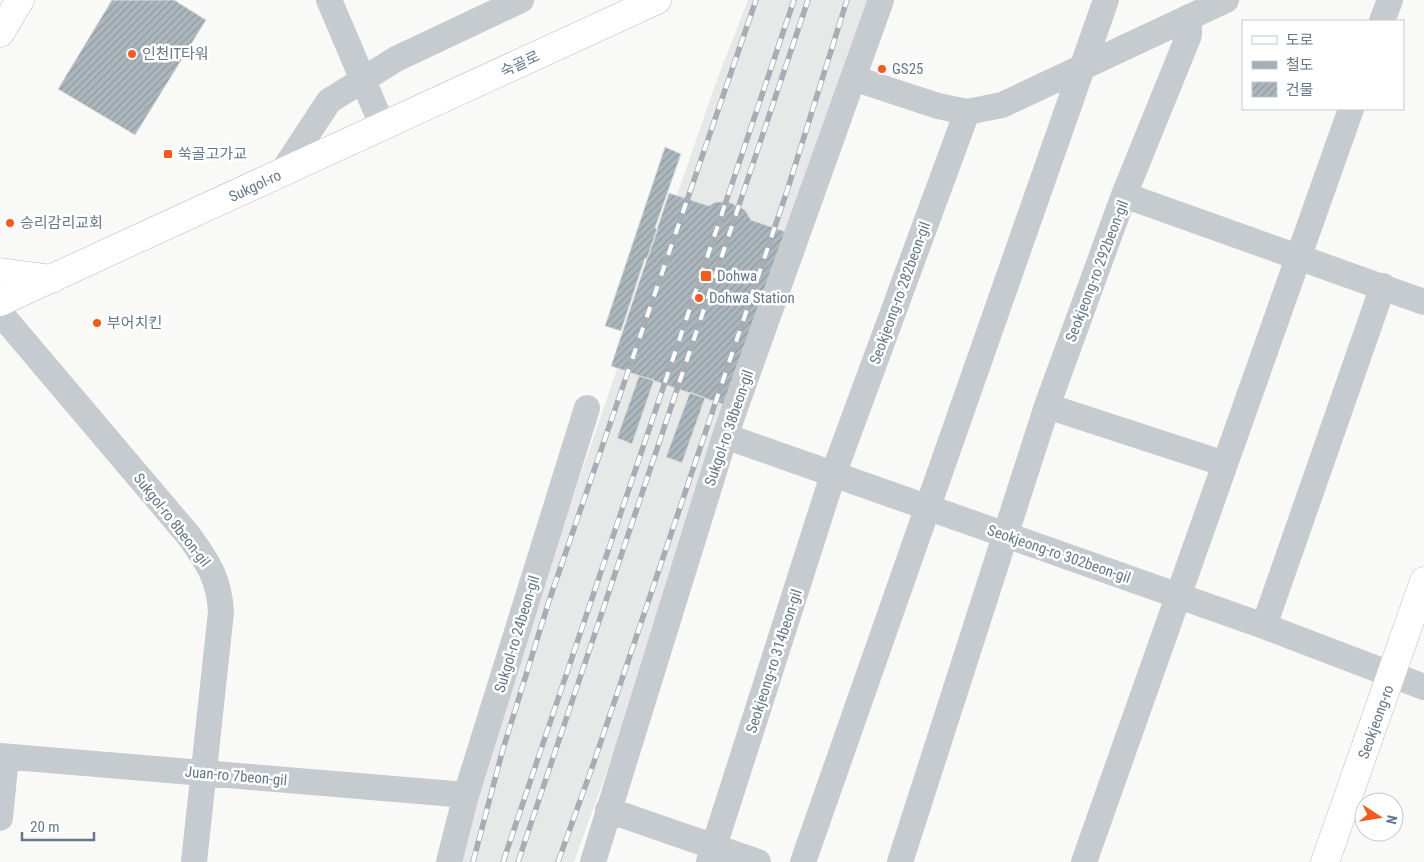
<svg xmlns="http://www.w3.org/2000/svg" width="1424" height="862" viewBox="0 0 1424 862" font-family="'Roboto Condensed','Noto Sans KR',sans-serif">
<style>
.built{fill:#e7e9e8}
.building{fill:url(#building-hatch);stroke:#dbdcd9}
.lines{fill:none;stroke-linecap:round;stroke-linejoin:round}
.major-casing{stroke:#b7bcc1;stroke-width:29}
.minor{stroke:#c6cbcf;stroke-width:26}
.major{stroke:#fff;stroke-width:28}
.rail-casing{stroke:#a6adb4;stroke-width:5.5}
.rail{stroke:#fff;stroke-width:4;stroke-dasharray:11;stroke-linecap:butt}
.poi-dot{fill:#f65b1b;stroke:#fff;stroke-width:2}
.labels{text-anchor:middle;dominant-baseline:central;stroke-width:5;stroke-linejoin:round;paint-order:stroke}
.poi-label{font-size:15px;fill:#65788b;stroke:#fff;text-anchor:start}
.street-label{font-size:15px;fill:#65788b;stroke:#fff}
</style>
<defs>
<pattern id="building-hatch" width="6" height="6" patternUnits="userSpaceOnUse" patternTransform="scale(1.25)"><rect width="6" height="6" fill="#acb6bd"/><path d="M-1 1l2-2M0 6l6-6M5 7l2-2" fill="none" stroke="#9099a0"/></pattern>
</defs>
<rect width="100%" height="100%" fill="#f9faf7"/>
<path class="built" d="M748,0H868L698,519L574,862H455L500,708L715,85Z"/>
<path class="building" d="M112,0H174L206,20L135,135L58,89Z
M665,147L681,154L655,228L658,229L647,260L645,258L621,331L605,326Z
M669,193L709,206L715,202H729L745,210L751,220L786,232L728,406L611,366Z
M639,376L654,380L632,444L617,438Z
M690,392L705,398L682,463L666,457Z"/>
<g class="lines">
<g class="major-casing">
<path id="major" d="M0,33L20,0
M0,272L52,279
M0,302L657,0
M1325,862L1424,581"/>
</g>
<path class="minor" d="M329,0L383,127
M1382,21L1390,0
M853,78L938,106L967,112L1002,105L1226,0
M281,174L329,101L396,59L521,0
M1124,195L1424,302
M0,313L189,536C208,563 219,578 221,612L194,862
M1047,406L1225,464L1351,109
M725,436L1264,626L1424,687
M1264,626L1383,286
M0,756L466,795
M608,810L758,862
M0,818L6,757
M449,862L466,795L587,408
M593,862L725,436L881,0
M709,862L833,475L967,112
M803,862L1106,0
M900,862L1047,406L1124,195L1189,35V17
M1084,862L1225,464"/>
<use href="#major" class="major"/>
<g class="rail-casing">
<path id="rail" d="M473,862L503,749L549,601L756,0
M503,862L794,0
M518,862L808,0
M558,862L594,762L788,188L847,0"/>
</g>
<use href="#rail" class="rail"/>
</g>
<g class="poi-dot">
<circle cx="132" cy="54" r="5"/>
<circle cx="882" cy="69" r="5"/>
<rect x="163" y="149" width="10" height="10" rx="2.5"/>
<circle cx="10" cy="223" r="5"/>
<rect x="700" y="270" width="12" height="12" rx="2.5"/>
<circle cx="699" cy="298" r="5"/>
<circle cx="97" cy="323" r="5"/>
</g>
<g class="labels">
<g class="poi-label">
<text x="142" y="54">인천IT타워</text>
<text x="892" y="69">GS25</text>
<text x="178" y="154">쑥골고가교</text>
<text x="20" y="223">승리감리교회</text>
<text x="717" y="276">Dohwa</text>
<text x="709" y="298">Dohwa Station</text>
<text x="107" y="323">부어치킨</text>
</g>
<g class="street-label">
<text transform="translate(520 64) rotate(-25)">숙골로</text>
<text transform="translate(255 186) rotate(-25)">Sukgol-ro</text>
<text transform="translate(1097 271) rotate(-69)">Seokjeong-ro 292beon-gil</text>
<text transform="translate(900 293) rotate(-70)">Seokjeong-ro 282beon-gil</text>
<text transform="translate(729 428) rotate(-71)">Sukgol-ro 38beon-gil</text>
<text transform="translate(172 520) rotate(52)">Sukgol-ro 8beon-gil</text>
<text transform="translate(1059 554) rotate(19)">Seokjeong-ro 302beon-gil</text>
<text transform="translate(517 634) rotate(-73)">Sukgol-ro 24beon-gil</text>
<text transform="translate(774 661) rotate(-72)">Seokjeong-ro 314beon-gil</text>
<text transform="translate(1376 722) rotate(-70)">Seokjeong-ro</text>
<text transform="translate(236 776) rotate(5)">Juan-ro 7beon-gil</text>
</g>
</g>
<rect x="1242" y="20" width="162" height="90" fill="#ffffff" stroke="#c1c9d1"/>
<rect x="1252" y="36" width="25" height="8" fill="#ffffff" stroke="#c1c9d1"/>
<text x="1286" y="45" font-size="15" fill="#65788b">도로</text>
<rect x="1252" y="61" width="25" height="8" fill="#a6adb4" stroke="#c1c9d1"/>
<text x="1286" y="70" font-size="15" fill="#65788b">철도</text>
<rect x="1252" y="82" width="25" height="15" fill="url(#building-hatch)" stroke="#c1c9d1"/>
<text x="1286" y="95" font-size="15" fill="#65788b">건물</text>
<g transform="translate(1379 817) rotate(102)"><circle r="24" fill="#ffffff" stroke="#c1c9d1"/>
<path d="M0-4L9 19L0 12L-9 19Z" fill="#f65b1b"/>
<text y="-8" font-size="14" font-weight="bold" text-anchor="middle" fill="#65788b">N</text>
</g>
<path d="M22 832v8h72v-8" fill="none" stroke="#65788b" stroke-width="2.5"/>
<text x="30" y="832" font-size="15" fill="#65788b" stroke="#ffffff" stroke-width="4" paint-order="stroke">20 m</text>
</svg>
